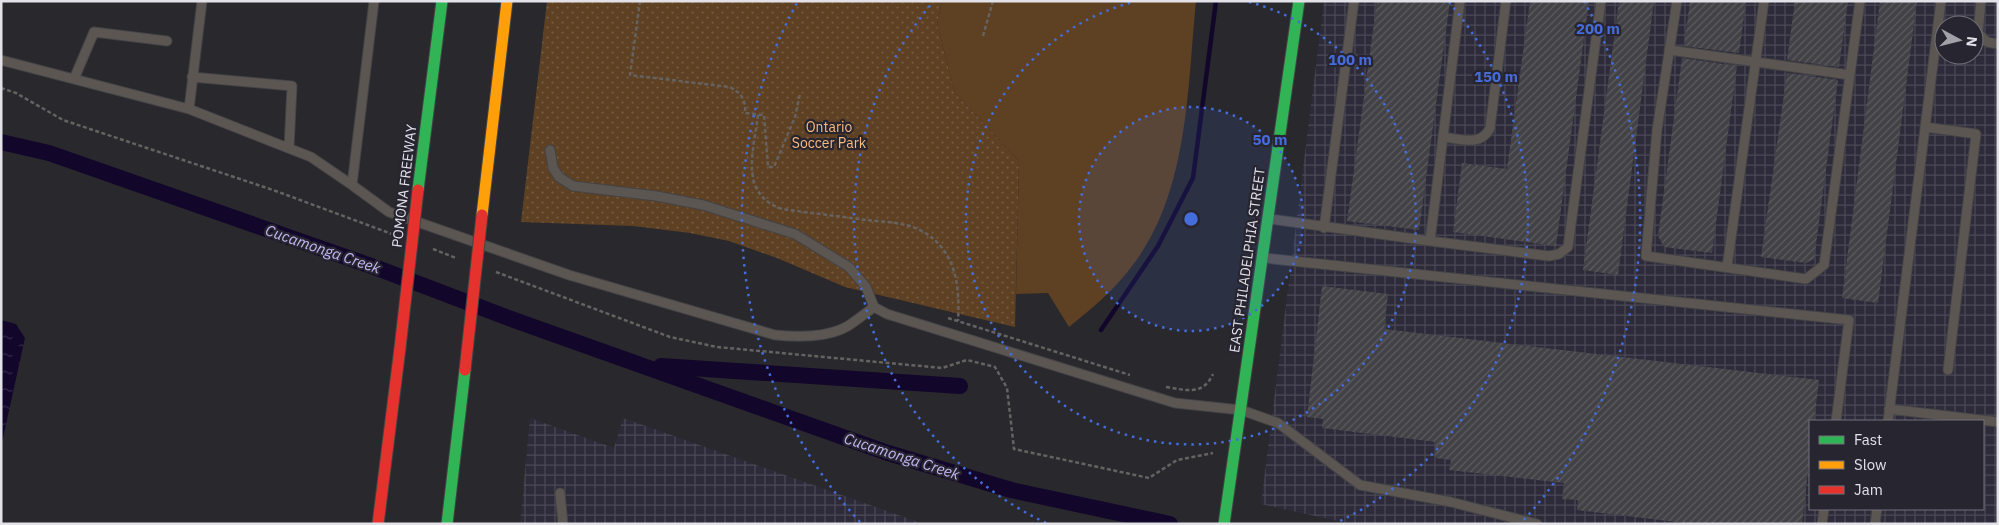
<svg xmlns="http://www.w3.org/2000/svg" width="1999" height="525" viewBox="0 0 1999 525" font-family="'IBM Plex Sans',sans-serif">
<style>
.industrial{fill:url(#industrial-grid);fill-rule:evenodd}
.grass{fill:#5e4023}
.park{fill:url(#park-dots)}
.water{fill:url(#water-ripples)}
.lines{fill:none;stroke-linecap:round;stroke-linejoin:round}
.stream{stroke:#13062b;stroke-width:4.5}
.canal{stroke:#13062b;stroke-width:16}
.building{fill:url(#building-hatch)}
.lane-casing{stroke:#434346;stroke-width:11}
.fast-casing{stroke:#434346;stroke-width:13}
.slow-casing{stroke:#434346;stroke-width:13}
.jam-casing{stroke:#434346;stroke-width:13}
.path{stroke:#656261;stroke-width:2.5;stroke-dasharray:4 2.5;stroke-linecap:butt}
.lane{stroke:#5c5653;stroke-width:9}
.fast{stroke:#30b455;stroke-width:11}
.slow{stroke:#ff9f0a;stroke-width:11}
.jam{stroke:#e5322d;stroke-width:11}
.jam-bridge-casing{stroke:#434346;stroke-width:13;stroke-linecap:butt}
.jam-bridge{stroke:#e5322d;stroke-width:11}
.ring{fill:none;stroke:#456cdb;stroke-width:2.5;stroke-dasharray:2.5 5}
.labels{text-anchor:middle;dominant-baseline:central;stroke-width:4.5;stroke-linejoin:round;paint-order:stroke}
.park-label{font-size:14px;fill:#faba7c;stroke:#272530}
.street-label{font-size:14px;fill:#e3e2e9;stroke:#272530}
.water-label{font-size:15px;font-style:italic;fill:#c5b9f6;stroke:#272530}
.centre{fill:#456cdb;stroke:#272530;stroke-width:2.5}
.ring-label{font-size:15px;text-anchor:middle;font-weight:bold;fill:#456cdb;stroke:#272530;stroke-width:4.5;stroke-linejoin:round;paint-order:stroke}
</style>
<defs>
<pattern id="industrial-grid" width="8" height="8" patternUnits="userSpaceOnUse" patternTransform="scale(1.25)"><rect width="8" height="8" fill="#2d2b39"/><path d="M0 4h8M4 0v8" fill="none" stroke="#4b4956"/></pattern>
<pattern id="park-dots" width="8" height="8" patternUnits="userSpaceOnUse" patternTransform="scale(1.25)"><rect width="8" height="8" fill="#5e4023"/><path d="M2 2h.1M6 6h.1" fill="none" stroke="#755b43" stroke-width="1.8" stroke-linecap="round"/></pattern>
<pattern id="water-ripples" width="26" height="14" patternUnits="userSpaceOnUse" patternTransform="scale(1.25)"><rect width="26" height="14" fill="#13062b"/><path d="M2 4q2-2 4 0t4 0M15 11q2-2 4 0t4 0" fill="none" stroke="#352a4a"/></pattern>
<pattern id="building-hatch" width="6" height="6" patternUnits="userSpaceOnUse" patternTransform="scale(1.25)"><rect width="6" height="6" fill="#424146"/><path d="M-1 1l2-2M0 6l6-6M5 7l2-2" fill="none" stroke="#5d5c61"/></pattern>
</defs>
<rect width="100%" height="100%" fill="#28282d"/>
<path class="industrial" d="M1324,1H1998V524H1351L1261,504ZM1944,25H1974V55H1944ZM1810,421H1983V509H1810Z
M530,418L614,448L623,418L924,524H520Z"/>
<path class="grass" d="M942,1H1196C1187,91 1189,196 1129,270C1112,292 1090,310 1069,327L1048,293L1016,294L1019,161L955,93L937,24Z"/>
<path class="park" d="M547,1H942L937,24L955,93L1019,161L1015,327L845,287L777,258L729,241L690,233L633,226L521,222Z"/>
<path class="water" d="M1,320L16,324L25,338L1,447Z"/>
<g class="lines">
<path class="stream" d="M1101,330L1158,246L1193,178L1216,1"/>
<path class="canal" d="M1,142L49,153L377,268L514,320L888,453L1011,490L1170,524
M661,366L960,386"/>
</g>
<path class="building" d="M1377,1H1450L1419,230L1347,221Z
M1530,1H1589L1556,246L1453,232L1462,163L1507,169Z
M1619,1H1654L1618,275L1583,270Z
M1690,1H1746L1739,53L1684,46Z
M1795,1H1848L1839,67L1787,60Z
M1880,1H1917L1878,303L1842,298Z
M1682,58L1737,66L1712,253L1664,247L1658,236Z
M1787,73L1838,80L1814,259L1806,263L1761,257Z
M1322,286L1388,294L1384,329L1819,380L1814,421H1810V453L1802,524H1693L1577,510L1578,500L1562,499L1564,483L1449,470L1451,460L1435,458L1436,442L1322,428L1323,419L1307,417Z"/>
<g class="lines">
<g class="lane-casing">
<path id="lane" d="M202,1L189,109L311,157L352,185
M374,1L352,185L389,212L569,275L775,335C798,337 827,338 848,326C857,320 866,313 874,307
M1677,1L1657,130L1646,256L1806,279L1824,265L1860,1
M1981,1L1978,33L1987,42L1998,44
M1669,50L1850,75
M1,60L189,109
M192,77L292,86L289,148
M74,79L94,32L167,41
M1925,127L1976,134L1948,370
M1443,137L1460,1
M550,150L553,168L559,177L573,186L656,196L703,205L795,234L849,267L866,287L874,307L887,314L1175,403L1241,410L1278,423L1360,485L1451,502L1537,524
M1270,219L1430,241L1443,137C1460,139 1481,147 1490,128L1506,1
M1324,228L1354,1
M1430,241L1549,256L1559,254L1568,247L1601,1
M1264,258L1849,320L1836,421
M1727,267L1764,1
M1889,409L1998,422
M1888,421L1941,1
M560,493L563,524
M1822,524L1824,509
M1875,524L1877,509"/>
</g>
<g class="fast-casing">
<path id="fast" d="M418,190L442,1
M447,524L465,370
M1224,524L1299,1"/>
</g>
<g class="slow-casing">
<path id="slow" d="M482,215L507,1"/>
</g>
<g class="jam-casing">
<path id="jam" d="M378,524L400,348"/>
</g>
<path class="path" d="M640,1L630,75L729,87C741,92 746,100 745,113L764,115L768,167H774L795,117L800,94
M983,36L993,1
M1,88L16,93L63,120L273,190L392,234
M758,115C754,150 738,194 782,209C810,213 838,216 866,220C883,222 906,222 922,231C956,250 960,286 958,321
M433,249L456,258
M496,272L670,337L717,347L942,368L967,360L995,367L1007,388L1014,449L1149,478L1177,460L1213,453
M948,318L1130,375
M1166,387C1186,390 1203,396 1213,374"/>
<use href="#lane" class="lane"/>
<use href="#fast" class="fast"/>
<use href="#slow" class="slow"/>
<use href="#jam" class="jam"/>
<g class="jam-bridge-casing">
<path id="jam-bridge" d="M400,348L418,190
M465,370L482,215"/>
</g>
<use href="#jam-bridge" class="jam-bridge"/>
</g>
<circle cx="1191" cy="219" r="112" fill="#456cdb" fill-opacity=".12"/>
<g class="ring">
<circle cx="1191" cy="219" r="112"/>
<path d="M1249 2A225 225 0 1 1 1133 2"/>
<path d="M1046 523A337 337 0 0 1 933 2M1449 2A337 337 0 0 1 1336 523"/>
<path d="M860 522A449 449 0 0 1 798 1M1584 1A449 449 0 0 1 1522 522"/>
</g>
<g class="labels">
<g class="park-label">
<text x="829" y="127">Ontario<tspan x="829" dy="16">Soccer Park</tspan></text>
</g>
<g class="street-label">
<text transform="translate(404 186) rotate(-83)">POMONA FREEWAY</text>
<text transform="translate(1247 260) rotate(-82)">EAST PHILADELPHIA STREET</text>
</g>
<g class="water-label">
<text transform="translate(323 249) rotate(19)">Cucamonga Creek</text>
<text transform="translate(902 456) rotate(18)">Cucamonga Creek</text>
</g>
</g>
<circle cx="1191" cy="219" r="8" class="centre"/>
<g class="ring-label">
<text x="1598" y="34">200 m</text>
<text x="1350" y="65">100 m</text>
<text x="1496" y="82">150 m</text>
<text x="1270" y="145">50 m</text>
</g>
<rect width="1999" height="525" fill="none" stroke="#e3e2e9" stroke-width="5"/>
<rect x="1809" y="420" width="175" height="90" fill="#272530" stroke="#72717a"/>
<rect x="1819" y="436" width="25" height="8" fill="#30b455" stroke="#72717a"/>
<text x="1854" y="445" font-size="15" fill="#e3e2e9">Fast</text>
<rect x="1819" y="461" width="25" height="8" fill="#ff9f0a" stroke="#72717a"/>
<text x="1854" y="470" font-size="15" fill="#e3e2e9">Slow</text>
<rect x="1819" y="486" width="25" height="8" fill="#e5322d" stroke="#72717a"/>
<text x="1854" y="495" font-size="15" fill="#e3e2e9">Jam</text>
<g transform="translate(1959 40) rotate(97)"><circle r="24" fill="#272530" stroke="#72717a"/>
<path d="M0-4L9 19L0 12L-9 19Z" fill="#a2a1a7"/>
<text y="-8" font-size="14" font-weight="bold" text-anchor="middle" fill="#e3e2e9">N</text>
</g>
</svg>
